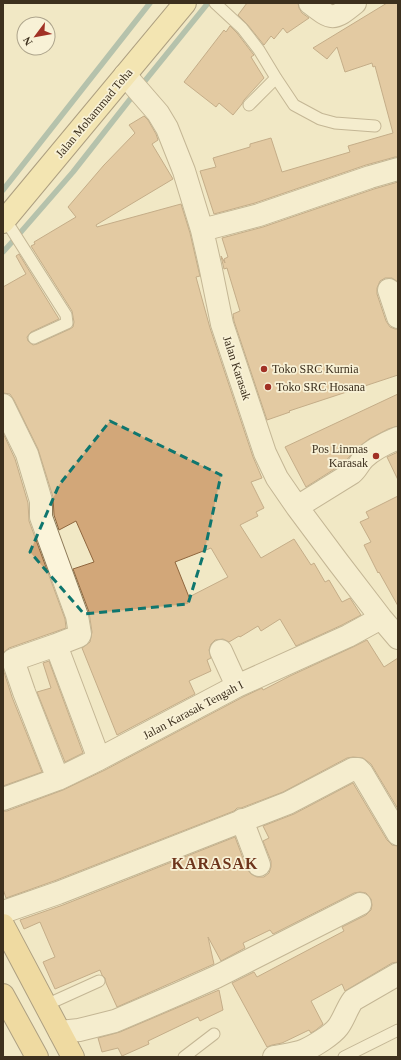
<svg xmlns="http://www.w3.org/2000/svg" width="401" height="1060" viewBox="0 0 401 1060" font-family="'Times New Roman',serif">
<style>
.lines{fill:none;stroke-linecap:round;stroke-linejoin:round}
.stream{stroke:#6d948e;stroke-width:5.5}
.building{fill:#d2a779;stroke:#8f663e;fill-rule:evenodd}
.service-casing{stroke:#8e7b5a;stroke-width:13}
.minor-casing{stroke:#8e7b5a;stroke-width:24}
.primary-casing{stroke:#5c482e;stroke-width:24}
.trunk-casing{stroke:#5c482e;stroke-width:24}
.service{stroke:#fbf4da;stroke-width:11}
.minor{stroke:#fbf4da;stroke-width:22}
.primary{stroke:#f6e39c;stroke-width:22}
.trunk{stroke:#eecb77;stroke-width:22}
.marked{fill:none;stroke:#0f766e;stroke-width:3;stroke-dasharray:8 5;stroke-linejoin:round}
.poi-dot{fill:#a13125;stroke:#f8f1d6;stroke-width:1.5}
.labels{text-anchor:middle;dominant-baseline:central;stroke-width:3.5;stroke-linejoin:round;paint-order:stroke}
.street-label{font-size:12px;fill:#3d301e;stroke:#f8f1d6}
.poi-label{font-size:12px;fill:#3d301e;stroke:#f8f1d6;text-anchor:start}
.district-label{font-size:16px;font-weight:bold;letter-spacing:1px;fill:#6d341b;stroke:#f8f1d6}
</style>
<rect width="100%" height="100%" fill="#f1e8c5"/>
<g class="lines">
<path class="stream" d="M140,87L208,3
M3,190L150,3
M20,233L73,172L135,93
M3,252L12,242"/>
</g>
<path class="building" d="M247,3H298L299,8L302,13L309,18L287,33L283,28L274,39L271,36L264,45L247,24L238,15Z
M387,3H398V157H395L366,165L255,203L214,214L200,171L216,167L213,158L250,147V144L271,138L282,172L350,152L348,146L393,133L375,66L373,67L372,63L345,72L337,47L327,59L313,48Z
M230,26L237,33L253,54L254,55L251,57L264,78L244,100L242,104L233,115L219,103L216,107L184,82L224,30L226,32Z
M144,116L148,120L156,134L158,140L152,144L173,179L96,225L97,227L181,204L190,233L198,268L200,276L196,277L210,328L253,457L262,478L251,482L264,508L256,512L258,516L240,525L261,558L294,539L311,565L314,563L325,582L329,580L342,602L350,598L361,615L342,625L296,646L280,619L261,631L258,626L240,637L239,636L229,642L223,639L215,640L211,644L209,650L211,658L207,660L211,671L189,681L195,694L117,735L82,648L90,642L92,632L89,612L73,569L94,562L76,521L59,530L54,515L53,497L38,449L14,400L10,394L3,393V287L26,274L16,256L19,254L59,319L31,332L27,337L28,341L33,345L37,344L70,329L73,327L74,322L72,311L31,246L35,244L34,242L76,217L68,207L104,165L135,133L129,125ZM211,548L228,577L189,597L175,562Z
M398,182V282L392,278H385L380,281L377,288V294L386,321L390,327L395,329H398V375L289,411L290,412L267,420L234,321L233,314L240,311L227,268L224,269L221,256L225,263L224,259L228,257L222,238L263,227L374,189Z
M398,394V426L388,429L369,439L355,450L344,463L306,487L285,447Z
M3,433L15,459L28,503L29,521L65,619L66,628L9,648L3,653Z
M398,452V480L387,457Z
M398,496V606L379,572L378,573L364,545L371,542L360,522L369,518L366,512Z
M367,640L384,667L398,658V809L371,764L363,758L353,757L347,758L283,792L241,808H237L234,811L54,881L6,898L3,889V811H7L63,790L105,770L243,697L262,688L263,690L290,676L353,647Z
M49,661L83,753L65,762L37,692L51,688L43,663Z
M3,669L12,697L42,772L3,786Z
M353,783L387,840L392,845L398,846V962L392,963L345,991L342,984L311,1001L323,1024L316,1030L311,1033L309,1030L282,1043L272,1045L267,1047L232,983L254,972L257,977L344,931L342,927L366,915L371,910L372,905L371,899L366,893L360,892L354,893L273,934L270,930L243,943L245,948L221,961L208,937L214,964L117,1007L106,983L105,978L102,975L100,970L55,989L43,962L55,957L40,922L24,929L20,920L63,905L235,837L247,869L251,874L257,877H264L269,873L271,867V861L263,841L269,838L263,826L294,814Z
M219,990L223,1010L200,1021L198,1017L148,1041L149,1044L122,1056L118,1048L102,1052L98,1038L120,1032Z"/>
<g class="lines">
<g class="service-casing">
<path id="service" d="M215,3L242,28L259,50L276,78L294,105L320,119L335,123L375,126
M249,105L276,78
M5,219L66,315L67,323L34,338
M46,1005L99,981
M184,1057L214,1034
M344,1057L398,1030"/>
</g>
<g class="minor-casing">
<path id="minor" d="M310,3C332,20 333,21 355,3
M125,75L158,113L167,128L184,171L202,230L210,265L222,324L265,453L277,478L297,507L338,562L381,618L398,638
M202,230L259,215L370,177L398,169
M389,290L398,317
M3,405L27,454L41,501V517L77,616L80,634L79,636L56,645L99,759
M297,507L352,473C357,469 359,463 364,458C373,449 386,443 398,438
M56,645L13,660L24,692L58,779
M221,651L237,686
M3,799L58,779L99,759L237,686L348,636L381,618
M242,820L259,865
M3,912L58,893L288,803L353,769H358L362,773L398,834
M60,1032L79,1030L115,1021L178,994L216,977L360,904
M274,1057C284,1055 296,1054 305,1050C314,1046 332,1035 338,1027C344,1019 347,1008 353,1000L398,974"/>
</g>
<g class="primary-casing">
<path id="primary" d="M3,222L185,3"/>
</g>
<g class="trunk-casing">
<path id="trunk" d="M3,925L73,1057
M3,995L37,1057"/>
</g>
<use href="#service" class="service"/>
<use href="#minor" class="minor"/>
<use href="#primary" class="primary"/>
<use href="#trunk" class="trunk"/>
</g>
<path d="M0 0H401V1060H0ZM110,421L221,475L205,549L188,604L84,614L30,552L59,485Z" fill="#f1e8c5" fill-opacity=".55" fill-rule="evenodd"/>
<path class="marked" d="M110,421L221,475L205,549L188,604L84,614L30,552L59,485Z"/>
<g class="poi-dot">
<circle cx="264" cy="369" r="4"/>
<circle cx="268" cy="387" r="4"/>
<circle cx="376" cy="456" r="4"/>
</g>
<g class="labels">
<g class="street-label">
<text transform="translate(94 113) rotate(-50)">Jalan Mohammad Toha</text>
<text transform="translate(237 368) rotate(72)">Jalan Karasak</text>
<text transform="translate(193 710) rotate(-28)">Jalan Karasak Tengah I</text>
</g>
<g class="poi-label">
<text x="272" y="369">Toko SRC Kurnia</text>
<text x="276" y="387">Toko SRC Hosana</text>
<text x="368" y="449" text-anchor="end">Pos Linmas<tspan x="368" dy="14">Karasak</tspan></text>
</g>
<g class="district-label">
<text x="215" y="863">KARASAK</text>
</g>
</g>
<rect width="401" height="1060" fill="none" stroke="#3d301e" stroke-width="8"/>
<g transform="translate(36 36) rotate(238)"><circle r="19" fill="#f8f1d6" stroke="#ada48c"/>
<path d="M0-3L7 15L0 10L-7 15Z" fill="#a13125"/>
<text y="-6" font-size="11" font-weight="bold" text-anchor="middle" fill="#3d301e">N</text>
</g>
</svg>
